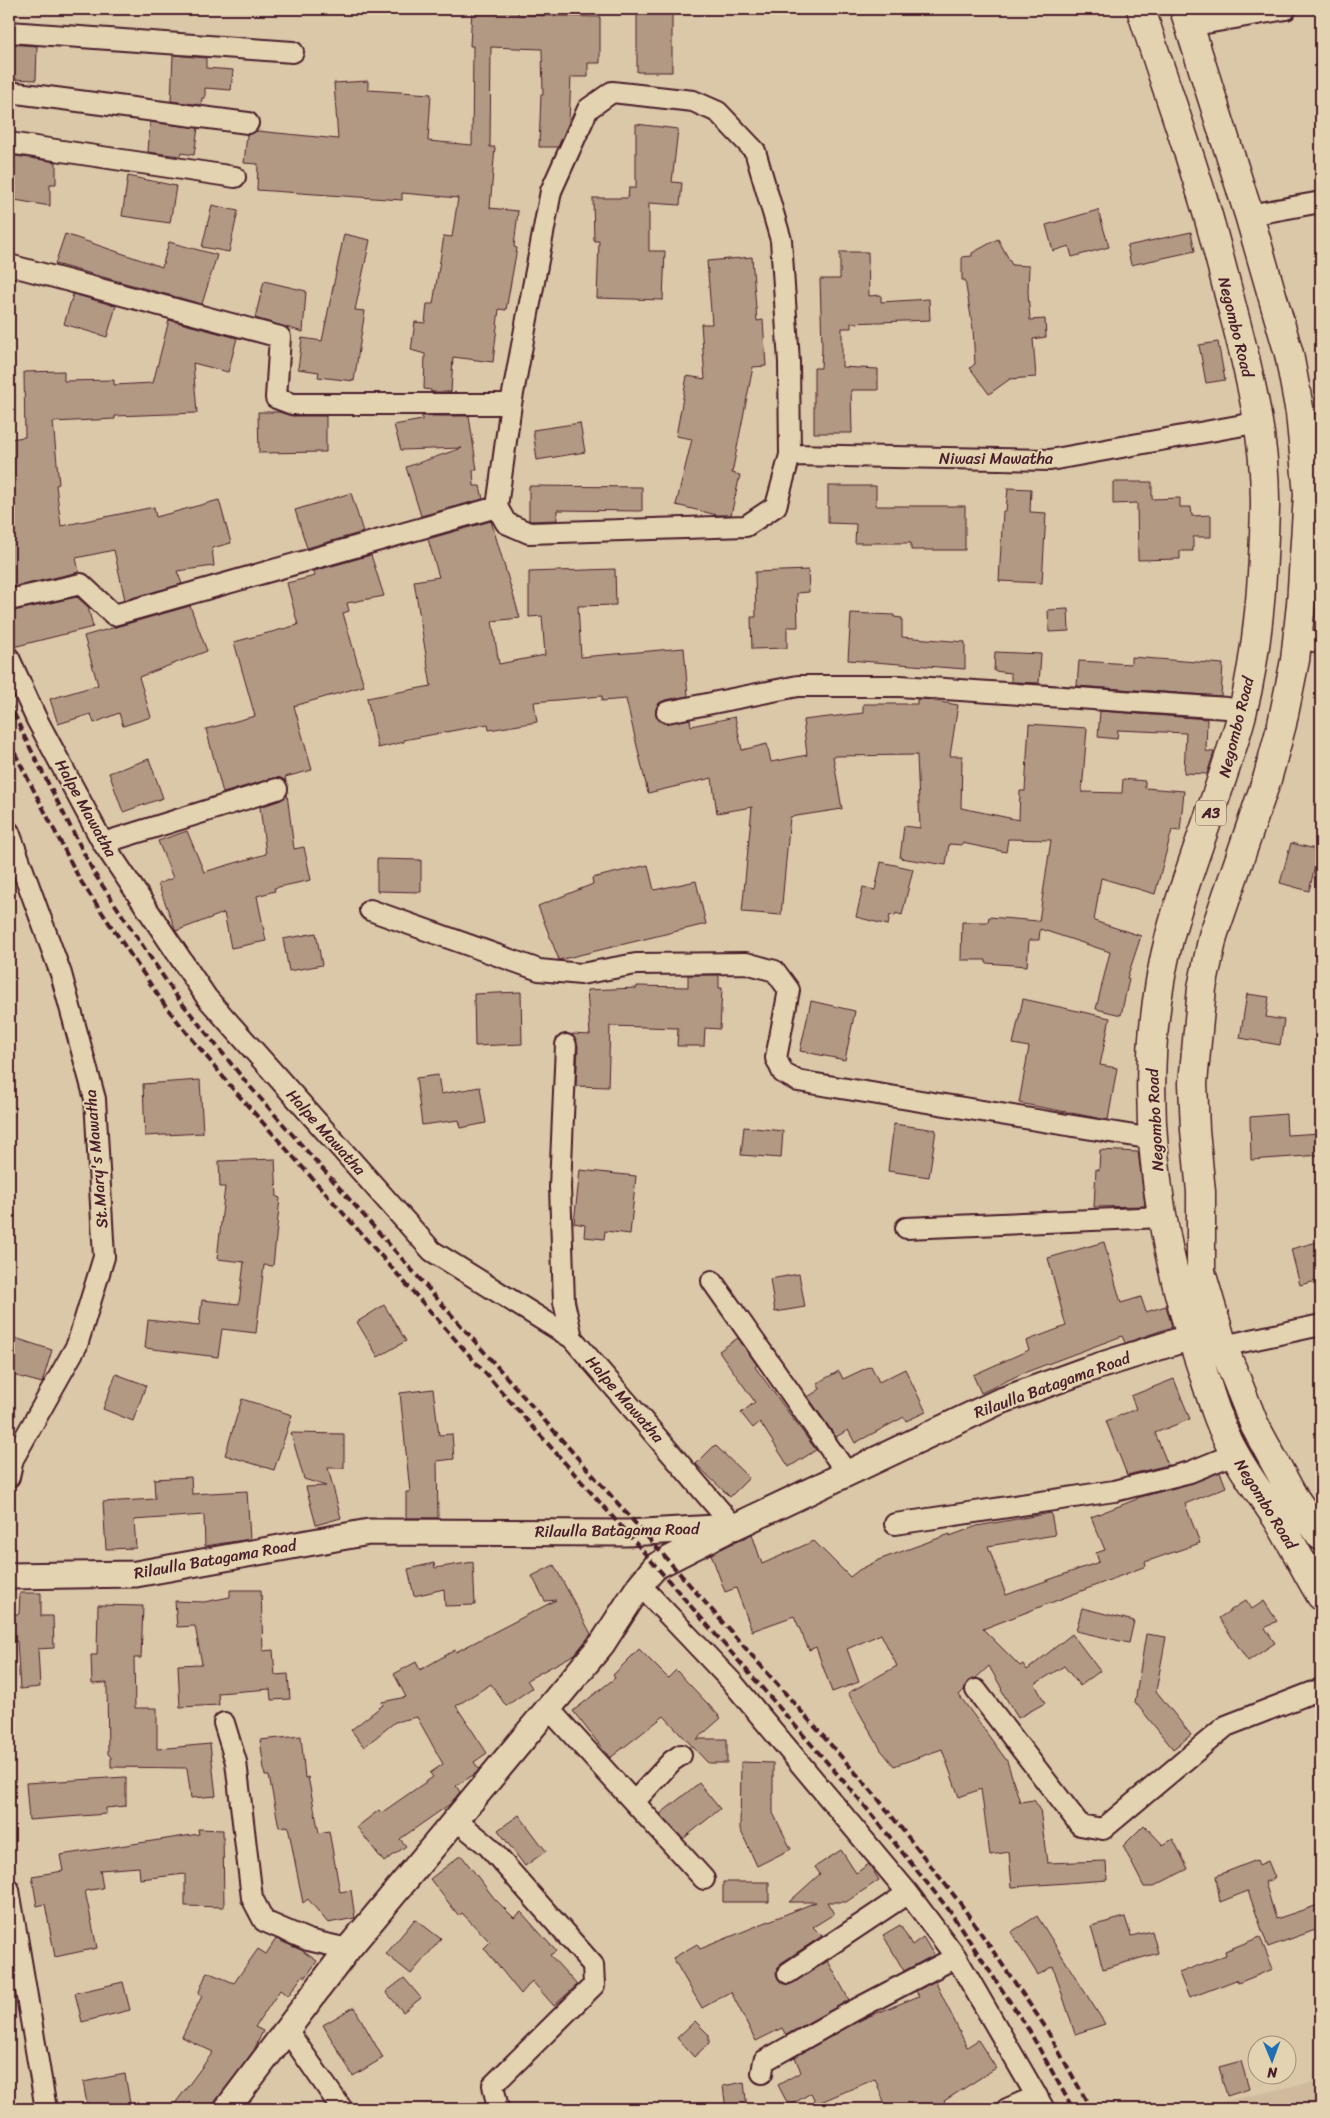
<svg xmlns="http://www.w3.org/2000/svg" width="1330" height="2118" viewBox="0 0 1330 2118" font-family="Sriracha,sans-serif">
<style>
.built{fill:#cfba9d}
.building{fill:#b29984;stroke:#4a1f2b}
.lines{fill:none;stroke-linecap:round;stroke-linejoin:round}
.minor-casing{stroke:#4a1f2b;stroke-width:24}
.tertiary-casing{stroke:#4a1f2b;stroke-width:29}
.trunk-casing{stroke:#4a1f2b;stroke-width:31}
.minor{stroke:#e4d3b0;stroke-width:20}
.tertiary{stroke:#e4d3b0;stroke-width:25}
.trunk{stroke:#e4d3b0;stroke-width:28}
.rail{stroke:#4a1f2b;stroke-width:4;stroke-dasharray:8 4;stroke-linecap:butt}
.labels{text-anchor:middle;dominant-baseline:central;stroke-width:4;stroke-linejoin:round;paint-order:stroke}
.shield{fill:#e4d3b0;stroke:#785553;stroke-width:1}
.shield-label{font-size:15px;font-weight:bold;fill:#4a1f2b}
.street-label{font-size:16px;fill:#4a1f2b;stroke:#e4d3b0}
</style>
<rect width="100%" height="100%" fill="#dbc8a8"/>
<filter id="ink" filterUnits="userSpaceOnUse"><feTurbulence type="fractalNoise" baseFrequency=".02" numOctaves="2"/><feDisplacementMap in="SourceGraphic" scale="10" xChannelSelector="R" yChannelSelector="G"/><feConvolveMatrix kernelMatrix="1 2 1 2 8 2 1 2 1" color-interpolation-filters="sRGB"/></filter>
<g filter="url(#ink)">
<path class="built" d="M1321,2080V2109H1190Z"/>
<path class="building" d="M472,9H519L518,15L600,17V63H588V77H571L569,122L558,147H539L541,95H543L542,49L491,47L490,147H495L490,208L518,211L514,247L517,248L506,310L499,309L493,362L453,357L451,392H431V390L424,389L425,354L411,350L415,322L425,323L427,304H433L444,236L452,237L458,198L402,193V200L257,190L258,164L244,163L247,135L257,131L338,139L334,83L368,81V90L431,94L428,141L472,145L473,46H470Z
M637,12H672V72H637Z
M9,44L37,46L36,80L9,79Z
M173,55L206,58V68L233,70L231,90L205,88V98H202L201,105L171,101Z
M150,122L198,128L194,155L181,153L180,156L148,152Z
M636,124L678,129L672,182L682,183L680,205L649,203V251H665L663,300L597,298L599,241H594L593,198H628L629,188H636Z
M9,155L56,162V184H50V206L9,199Z
M128,176L176,186L170,223L122,216Z
M212,205L238,211L229,252L202,247Z
M1098,210L1109,247L1072,257L1069,246L1053,251L1046,225Z
M1191,232L1195,251L1131,265L1127,246Z
M65,234L162,267L169,242L217,255L202,304L55,264Z
M344,234L370,240L355,310L365,311L354,381L318,377L319,372L298,369L302,338L322,341Z
M998,239L1012,265L1029,266L1028,292L1030,320L1045,319L1046,337L1033,339L1036,377L1010,379L989,394L970,368L975,364L973,329L965,280H962V257L972,256V253Z
M840,252H868L869,296L881,295V302L929,299L930,320L851,323V328H842V367L878,369V390H851L852,433H814V368H821L822,347L820,279H840Z
M752,257L757,321L763,320L766,366L753,367L732,473L740,475L731,515H717L676,505L692,439L676,436L687,376L705,379L701,324H712L707,261Z
M264,281L306,291L303,332L255,318Z
M73,294L116,306L107,337L64,324Z
M169,320L237,338L228,372L193,363L197,413L115,416V419L53,422L59,484L56,485L61,526L154,507L156,517L219,500L231,543L212,548L214,566L177,571L182,584L125,600L114,550L76,558L79,572L9,588V439L25,437L24,372L64,371V381L114,380V385L153,383Z
M1218,342L1225,380L1206,383L1199,345Z
M258,412H279L292,416H326V452L259,453Z
M422,416H469L477,470H473L474,486H480L483,499L421,516L406,467L462,448L401,450L394,425L422,420Z
M580,423L585,452L537,460L533,430Z
M1113,482H1152V499L1180,498V507H1191L1192,516L1211,515V537H1193V551H1180V559L1138,560L1137,503L1113,504Z
M529,486L642,487V511L557,510V520L531,521L529,520Z
M828,486H876V506H965V550H911V543H855L856,524L828,523Z
M1008,488L1031,489L1030,512L1046,513L1042,583L999,581L1003,511H1006Z
M351,493L363,532L307,548L295,510Z
M491,521L520,618L492,621L499,664L545,655L542,616L529,617V572L615,569L616,605L578,606L581,657L684,648L688,696L665,700L659,703L656,709V715L663,723L690,719L691,726L735,717L742,750L767,744L771,762L807,755L803,720L863,713V704H917V699H923L958,705L950,756H962L961,808L1019,820L1020,791H1025L1029,724L1087,728L1082,792L1122,793L1123,779L1145,781V788L1184,791L1180,831L1172,830L1155,894L1101,878L1094,921L1141,936L1127,978L1129,979L1121,1015L1096,1009L1110,952L1040,929L1039,940H1029L1027,966L986,963V960H961L962,922H988L989,917L1039,921L1051,840L1008,839L1006,852L962,843V845L949,844L946,865L900,858L904,826L920,828L917,755L833,756L842,809L790,817L781,915L742,912L752,807L717,813L712,778L648,793L626,699L602,701V696L534,702L537,722L489,730L488,724L404,740V742L378,748L367,698L431,686L414,581L439,577L428,539Z
M371,555L384,596L347,603L349,611L343,613L364,686L294,706L312,770L285,777L286,781L280,778H273L223,793L206,729L255,716L234,642L298,625L287,583L315,576L314,571Z
M808,570L809,592L797,593L798,627H787V648L752,649L751,617H756L755,572Z
M77,597L88,607L93,627L13,647L9,646V612Z
M190,606L207,651L139,677L151,717L123,726L119,713L94,723L91,714L58,724L50,699L98,685L84,636Z
M1068,609L1069,631L1049,632L1048,610Z
M851,613L894,615V617L902,618V637L965,642V669L848,660Z
M995,652L1041,654L1039,683L1011,682V673L994,671Z
M1131,657L1223,664L1221,696L1077,686L1079,661L1131,664Z
M1100,711L1207,719L1206,751L1214,752L1207,774L1184,773L1186,733L1118,730L1117,739L1098,737Z
M149,759L163,798L123,812L109,773Z
M287,794L294,849L304,847L311,880L274,888L275,891L257,896L266,941L231,948L224,913L176,931L158,884L173,878L158,841L187,831L204,872L266,854L260,807L281,800Z
M1291,843L1319,850L1309,891L1280,883Z
M377,859L421,860V892L377,891Z
M881,862L913,869L902,915L896,913L895,916L890,915L888,925L856,917L863,887L875,890Z
M648,865L654,890L696,881L706,924L559,960L538,906L593,884L592,878Z
M316,933L322,965L289,971L283,939Z
M688,975H719V988H722L720,1029L705,1028L704,1046H677L678,1028L610,1026L608,1087L576,1086L578,1046L572,1034L590,1035L587,990L637,988V986L688,987Z
M521,992L522,1044L475,1046L474,994Z
M1247,994L1269,997L1266,1017L1284,1020L1280,1045L1240,1038Z
M1023,999L1110,1018L1100,1065L1117,1068L1108,1120L1019,1103L1029,1047L1013,1044Z
M811,1001L855,1011L845,1060L800,1051Z
M438,1075L441,1094L480,1087L486,1123L461,1128L459,1120L422,1125L416,1078Z
M200,1080L203,1133L145,1136L143,1084Z
M1286,1114L1287,1135L1321,1133V1155L1251,1160L1250,1117Z
M894,1124L936,1130L929,1177L888,1171Z
M744,1127L783,1131L781,1158L741,1155Z
M1100,1150L1138,1152L1145,1206L1094,1207L1096,1169L1099,1170Z
M275,1159L277,1197L280,1198L273,1266L264,1265L256,1333L222,1329L218,1357L145,1348L148,1320L199,1326L202,1300L239,1304L244,1262L217,1259L225,1187H220L219,1161Z
M580,1170L636,1176L630,1234L605,1231L604,1239L584,1237L585,1225L574,1223Z
M1321,1241V1280L1300,1285L1291,1249Z
M1104,1242L1121,1303L1141,1297L1146,1312L1166,1306L1172,1327L1125,1343L1122,1336L1021,1374L981,1393L973,1375L1029,1350L1026,1341L1066,1326L1048,1258Z
M799,1274L805,1307L775,1312L770,1279Z
M384,1305L406,1341L378,1357L357,1322Z
M15,1338L52,1350L42,1383L9,1374V1360Z
M738,1338L757,1365L755,1367L816,1450L789,1467L760,1422L753,1428L741,1413L755,1402L719,1351Z
M871,1366L879,1382L905,1369L926,1412L906,1421L904,1417L855,1443L848,1430L836,1437L808,1397L820,1389L817,1383L839,1371L843,1379Z
M116,1374L146,1385L133,1421L103,1409Z
M1174,1379L1190,1419L1155,1433L1168,1465L1127,1475L1106,1421L1136,1409L1131,1396Z
M433,1389L439,1435L452,1434L454,1459L437,1461L438,1518H406V1492H410L400,1393Z
M242,1399L292,1415L274,1470L225,1455Z
M291,1433L344,1434V1468H328L341,1518L316,1525L306,1487L326,1486L304,1479Z
M715,1445L749,1478L730,1497L696,1464Z
M1220,1472L1226,1487L1185,1504L1200,1543L1145,1562L1146,1566L983,1629L1020,1666L1023,1664L1027,1670L1072,1634L1100,1671L1080,1686L1064,1666L1035,1684L1045,1703L1018,1718L1001,1690L1002,1689L989,1666L976,1678L968,1681L964,1690L959,1695L1007,1761L1020,1802L1034,1800L1040,1809L1047,1863L1106,1861L1107,1880L1012,1887L1009,1852L990,1855L981,1789L959,1797L942,1749L894,1766L881,1750L848,1693L897,1666L881,1634L847,1649L859,1682L832,1692L816,1647L809,1650L794,1616L752,1631L736,1588L725,1592L711,1554L752,1534L762,1564L814,1541L850,1577L859,1570L881,1559L950,1534V1536L977,1526L1051,1513L1055,1535L988,1546L1006,1595L1099,1562L1096,1553L1105,1550L1091,1517L1137,1499V1498L1193,1483Z
M191,1477L192,1494L247,1491L250,1539L205,1546L204,1515L134,1520L136,1548L106,1549L103,1502L155,1499L154,1479Z
M473,1562L475,1605L445,1606L444,1589L414,1596L408,1569L434,1563L435,1568Z
M554,1565L591,1634L575,1654L527,1680L532,1688L506,1706L491,1684L456,1706L487,1753L474,1762L479,1769L476,1773L456,1786L460,1792L450,1804L400,1839L406,1846L384,1862L357,1827L379,1810L381,1813L433,1777L430,1773L443,1764L417,1717L395,1722L364,1747L351,1730L383,1705L382,1702L406,1697L394,1674L416,1662L420,1670L455,1650L456,1652L556,1600L545,1601L532,1576Z
M230,1590H261L263,1651L273,1650L275,1675L288,1674L290,1699L271,1700L270,1689L218,1693L219,1705L180,1707L178,1665L202,1664L195,1626L177,1627L175,1601L204,1602L230,1597Z
M20,1593H41V1616H53L54,1648L38,1649L40,1687L20,1689L17,1641L9,1642V1614H19Z
M1246,1600L1252,1609L1264,1601L1277,1621L1265,1628L1275,1643L1248,1661L1219,1618Z
M98,1605L143,1606L141,1658H134L135,1708H157V1749L210,1744L216,1796L191,1798L187,1768L111,1767V1757L108,1754L107,1683L92,1684L91,1655H97Z
M1082,1608L1134,1621L1129,1643L1076,1631Z
M1146,1634L1166,1637L1156,1691L1191,1735L1173,1749L1135,1702Z
M639,1649L668,1678L676,1670L721,1718L697,1739H727V1763H708L664,1716L610,1758L573,1711L615,1678L613,1675Z
M301,1736L305,1778L308,1777L319,1833L329,1831L340,1892L351,1890L355,1918L328,1923L308,1899L303,1903L288,1826L279,1827L269,1776H265L260,1740Z
M741,1762L773,1763V1813L791,1849L757,1866L740,1829Z
M126,1777V1806L106,1808V1814L29,1820L26,1783Z
M699,1783L720,1809L683,1839L660,1814Z
M519,1815L546,1851L525,1866L498,1830Z
M1144,1825L1163,1845L1173,1839L1188,1869L1152,1887H1144L1123,1846Z
M198,1829L223,1830L224,1907L185,1906V1874L140,1879L139,1867L100,1870L103,1888L85,1891L97,1948L55,1957L45,1904L37,1906L32,1876L63,1871L60,1855L199,1834Z
M841,1850L856,1873L869,1864L879,1880L846,1902H827L834,1914L813,1927L822,1936L781,1963L776,1973L778,1979L782,1983L789,1985L828,1961L849,2000L786,2035L782,2028L756,2041L731,1992L702,2008L673,1958L697,1944L700,1949L816,1902H789L820,1874L815,1867Z
M461,1855L494,1898L514,1918L521,1912L556,1951L550,1955L577,1985L554,2006L532,1981L521,1994L484,1948L490,1942L462,1913L459,1916L430,1879Z
M1257,1860L1259,1865L1268,1861L1275,1878L1265,1882L1276,1919L1321,1904V1928L1268,1947L1248,1891L1220,1902L1216,1876Z
M723,1882H769V1902H723Z
M1037,1916L1064,1959L1105,2024L1075,2034L1053,1966L1038,1975L1011,1932Z
M1125,1917L1131,1936L1152,1931L1158,1953L1103,1969L1091,1926Z
M415,1919L441,1939L411,1974L386,1954Z
M900,1925L912,1945L923,1937L934,1955L904,1971L883,1935Z
M1260,1937L1273,1969L1238,1983L1236,1980L1189,1998L1179,1973L1226,1955L1225,1951Z
M276,1939L301,1950L317,1961L306,1977L303,1975L288,1996L280,1990L255,2027L263,2031L254,2050L211,2109H171L213,2052L182,2037L202,1996L198,1994L207,1972L234,1983L258,1949L266,1954Z
M404,1978L421,1998L403,2012L386,1992Z
M935,1981L967,2047L978,2040L996,2068L944,2101L950,2109H887L875,2079L816,2104L811,2093L789,2106L778,2085L801,2072L795,2057L860,2020L919,1996L916,1991Z
M123,1982L130,2010L82,2022L75,1993Z
M354,2007L383,2058L353,2076L323,2025Z
M695,2021L709,2035V2043L694,2057L677,2038Z
M1241,2061L1249,2089L1227,2096L1219,2067Z
M125,2074L131,2109H88L83,2082Z
M744,2082L747,2109H726L723,2086Z"/>
<g class="lines">
<g class="minor-casing">
<path id="minor" d="M1189,26L1286,9
M9,32L293,52
M9,92L248,123
M612,92L693,101L718,112L755,151L781,240L789,362L790,455L776,506L746,526L529,533L506,523L497,507L511,404L551,191L588,109Z
M9,143L235,177
M1249,215L1321,202
M9,265L280,337L276,398L292,404H511
M790,455L1050,460L1260,422
M9,600L81,584L114,615L497,507
M1298,637L1321,643
M9,658L36,718L103,843L207,998L432,1251L572,1338L734,1527
M667,712L798,686H900L1227,708L1242,712
M9,832L61,974L95,1099L104,1257L77,1345L13,1459L9,1477
M103,843L277,789
M370,910L539,970L581,974L636,964L746,963L775,971L789,990L776,1058L783,1073L798,1081L1153,1139
M566,1045L560,1187L564,1302L572,1338
M906,1228L1163,1217
M712,1281L847,1473
M1223,1346L1321,1325
M895,1524L1114,1491L1190,1472L1234,1454
M640,1585L732,1682L908,1893L956,1957L1044,2109
M976,1690L1080,1825L1103,1829L1226,1726L1321,1689
M549,1709L704,1879
M224,1723L236,1762L252,1898L264,1921L308,1940L348,1949
M634,1802L672,1761L681,1755
M456,1820L488,1846L593,1965L594,1985L493,2085L498,2109
M9,1890L46,2109
M788,1973L908,1893
M287,2030L342,2109
M762,2073L764,2061L853,2011L956,1957
M1007,2109L1037,2096"/>
</g>
<g class="tertiary-casing">
<path id="tertiary" d="M9,1576L136,1574L369,1532L627,1533L734,1527L998,1402L1086,1370L1191,1337
M227,2109L348,1949L602,1644L640,1585L656,1566L725,1531"/>
</g>
<g class="trunk-casing">
<path id="trunk" d="M1141,9C1159,67 1180,124 1198,183C1212,225 1222,268 1233,311C1250,375 1266,441 1265,507C1263,576 1259,647 1242,714C1222,789 1190,860 1170,935C1133,1078 1154,1231 1202,1369C1211,1397 1220,1428 1235,1454C1247,1476 1262,1496 1276,1517C1292,1542 1305,1570 1321,1596
M1184,9L1249,215L1289,354L1300,413L1308,494L1301,604L1295,660L1282,724L1268,776L1213,936L1202,988L1193,1083L1195,1130L1201,1192V1272L1223,1346L1255,1426L1293,1496L1321,1536"/>
</g>
<use href="#minor" class="minor"/>
<use href="#tertiary" class="tertiary"/>
<use href="#trunk" class="trunk"/>
<path class="rail" d="M9,702L24,736L94,873L177,997L246,1082L875,1795L960,1903L1044,2025L1091,2109
M9,742L80,880L166,1007L233,1089L627,1533L859,1799L949,1910L1030,2032L1073,2109"/>
</g>
</g>
<g class="labels">
<rect class="shield" x="1196" y="800.5" width="30" height="25" rx="4"/>
<g class="shield-label">
<text x="1211" y="813">A3</text>
</g>
<g class="street-label">
<text transform="translate(1236 327) rotate(76)">Negombo Road</text>
<text x="996" y="458">Niwasi Mawatha</text>
<text transform="translate(1236 727) rotate(-76)">Negombo Road</text>
<text transform="translate(86 808) rotate(61)">Halpe Mawatha</text>
<text transform="translate(1155 1120) rotate(-93)">Negombo Road</text>
<text transform="translate(326 1132) rotate(48)">Halpe Mawatha</text>
<text transform="translate(96 1159) rotate(-95)">St.Mary's Mawatha</text>
<text transform="translate(1052 1385) rotate(-20)">Rilaulla Batagama Road</text>
<text transform="translate(625 1399) rotate(49)">Halpe Mawatha</text>
<text transform="translate(1266 1504) rotate(58)">Negombo Road</text>
<text transform="translate(617 1530) rotate(-1)">Rilaulla Batagama Road</text>
<text transform="translate(215 1559) rotate(-10)">Rilaulla Batagama Road</text>
</g>
</g>
<rect width="1330" height="2118" fill="none" stroke="#e4d3b0" stroke-width="30"/>
<rect x="15" y="15" width="1300" height="2088" fill="none" stroke="#4a1f2b" stroke-width="2" filter="url(#ink)"/>
<g transform="translate(1272 2060) rotate(179)"><circle r="24" fill="#e4d3b0" stroke="#a68b7b"/>
<path d="M0-4L9 19L0 12L-9 19Z" fill="#1f6fb2"/>
<text y="-8" font-size="14" font-weight="bold" text-anchor="middle" fill="#4a1f2b">N</text>
</g>
</svg>
